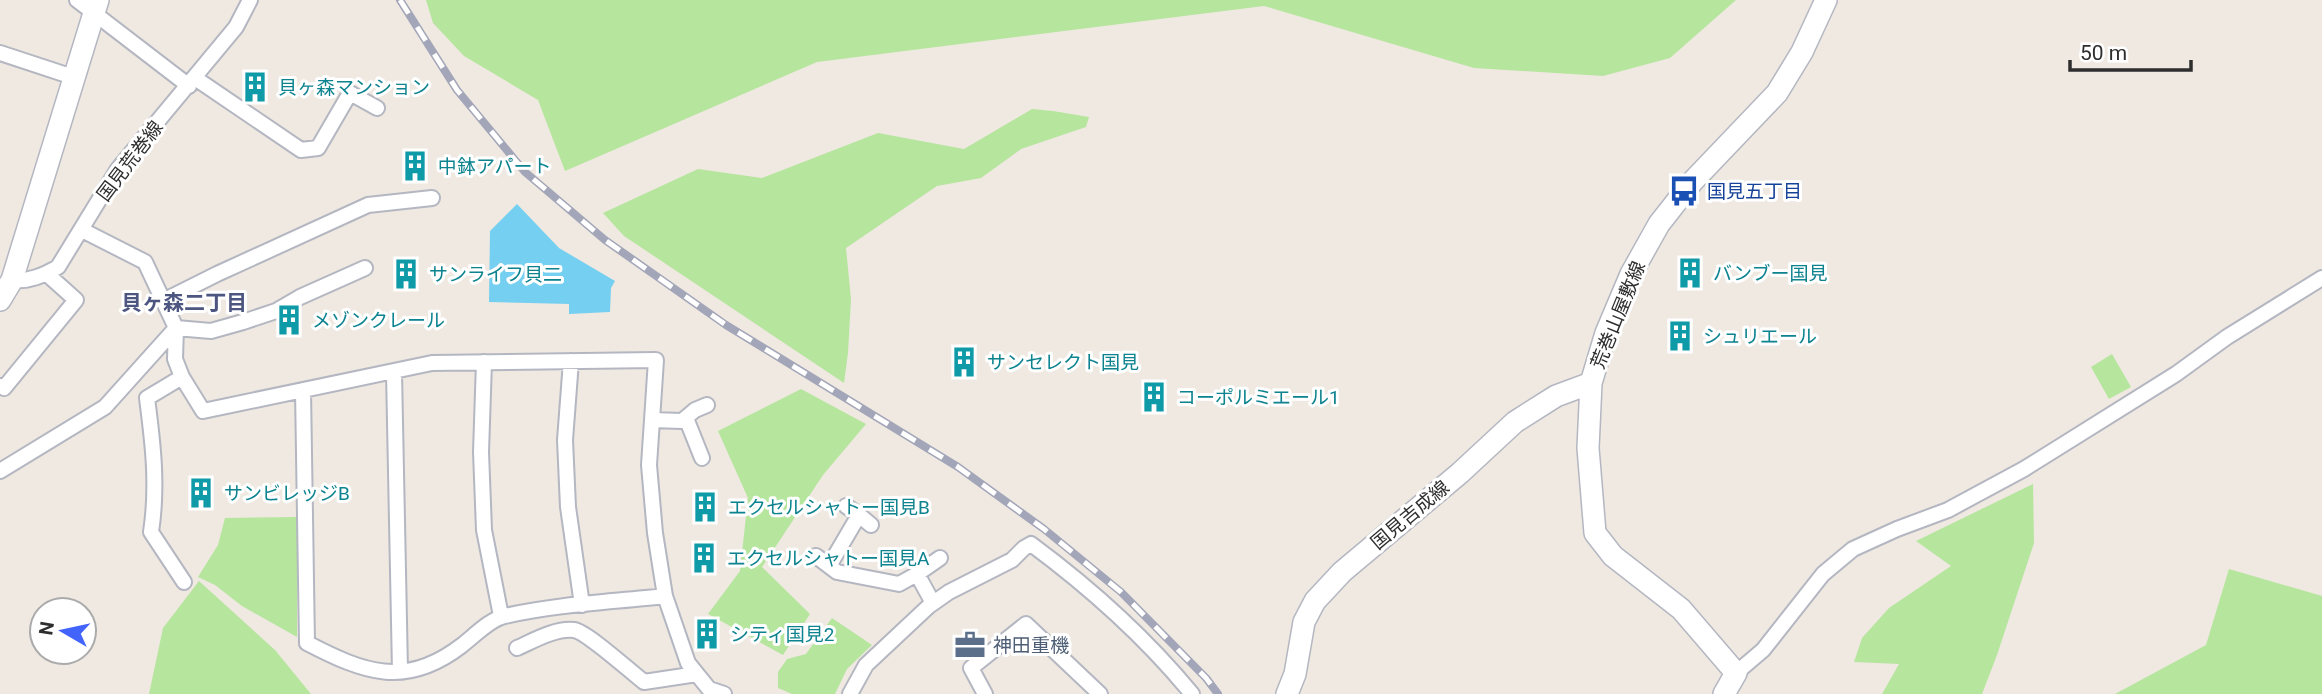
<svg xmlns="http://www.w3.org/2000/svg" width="2322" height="694" viewBox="0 0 2322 694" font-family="Roboto,'Noto Sans JP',sans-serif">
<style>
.green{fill:#b6e59e}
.water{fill:#75cff0}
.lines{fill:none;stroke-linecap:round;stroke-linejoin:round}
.street-casing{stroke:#b4b7c1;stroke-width:18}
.secondary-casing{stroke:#b4b7c1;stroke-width:24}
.street{stroke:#fff;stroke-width:14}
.secondary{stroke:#fff;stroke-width:21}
.rail-casing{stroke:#a3a6b8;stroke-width:8}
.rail{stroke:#fff;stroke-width:5;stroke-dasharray:16;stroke-linecap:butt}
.labels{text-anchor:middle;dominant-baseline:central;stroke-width:6;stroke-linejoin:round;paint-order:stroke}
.culture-label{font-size:19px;fill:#0d838f;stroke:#fff;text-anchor:start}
.street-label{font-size:19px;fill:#2e2e2e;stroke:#fff}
.transit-label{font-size:19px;fill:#164399;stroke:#fff;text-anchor:start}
.service-label{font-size:19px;fill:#4e5e75;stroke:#fff;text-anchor:start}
.neighbourhood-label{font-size:21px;font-weight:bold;fill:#4d5680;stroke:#fff}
</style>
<rect width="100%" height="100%" fill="#efe9e1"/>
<path class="green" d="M426,0H1736L1670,58L1603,76L1474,68L1264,6L817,62L565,171L538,100L464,56L433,23Z
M1032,109L1053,111L1089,117L1086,127L1021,149L981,178L937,186L846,248L851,299L848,353L844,383L624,236L603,213L698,169L762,178L878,133L964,149Z
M2112,354L2131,387L2109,399L2091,367Z
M801,389L866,424L823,475L762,567L810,614L783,655L708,614L740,571L748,498L718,431Z
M2033,484L2034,543L1997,655L1982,694H1882L1899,664L1854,662L1862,638L1889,608L1951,566L1916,541Z
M297,517V637L242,606L215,585L198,577L218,545L225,518Z
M2229,569L2322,596V694H2115L2206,645Z
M199,581L275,650L311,694H149L163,628Z
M832,618L872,645L847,669L835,694H792L778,688V672L787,659L806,654Z"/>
<path class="water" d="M517,204L559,248L615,281L611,288L610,312L569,314V304L489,302L490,231Z"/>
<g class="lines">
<g class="street-casing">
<path id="street" d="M77,0L189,86
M0,53L73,77
M195,78L301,150L318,148L350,93L377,108
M82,230L145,262L176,328L175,359L182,377L203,411L432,363L656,360L649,465L655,533L665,596L688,663L709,689L724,694
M12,280C29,282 44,275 58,267L118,169L236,27L250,0
M163,301L217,274L368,205L432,198
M571,361L565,440L568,507L582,605
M484,362L481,452L484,530L501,616
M394,372L400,671
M182,377L147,398C153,444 158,486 151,532L184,582
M0,386L4,388L76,300L47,274
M303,390L307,643C363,672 405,689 461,646C473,637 490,619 505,616C557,604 612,602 665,596
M686,418L702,458
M652,420L682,421L695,410L707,405
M0,471L105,407L176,328L211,331L243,322L276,311L300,297L365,268
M846,506L859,515
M816,556L837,572L899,584L917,574L933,603
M829,566L859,515L871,525
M917,574L940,558
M517,648C533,641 555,628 574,630C587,632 631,672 644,682L697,674
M1736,673L1763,650L1823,574L1853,549L1897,529L1948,510L2024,469L2176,374L2227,337L2322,278
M850,694L866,665L929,606L949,592L1012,560L1024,548L1031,544C1089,587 1146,638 1192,694
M985,694L971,668L1026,624L1100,694"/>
</g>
<g class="secondary-casing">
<path id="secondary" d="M0,300L12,280L98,0
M1287,694L1295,674L1304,622L1315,601L1342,572L1460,473L1515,422L1556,396L1591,383
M1724,694L1736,673L1681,609L1613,556L1595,533L1588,448L1591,383L1606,333L1631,274L1659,224L1692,182L1777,93L1802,52L1826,0"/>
</g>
<use href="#street" class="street"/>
<use href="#secondary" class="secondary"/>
<g class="rail-casing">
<path id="rail" d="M400,0L457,90L525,172L605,240L726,325L958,467L1044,529L1121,592L1206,678L1218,694"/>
</g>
<use href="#rail" class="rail"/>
</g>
<defs>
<g id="building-bare" transform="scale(2.415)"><path d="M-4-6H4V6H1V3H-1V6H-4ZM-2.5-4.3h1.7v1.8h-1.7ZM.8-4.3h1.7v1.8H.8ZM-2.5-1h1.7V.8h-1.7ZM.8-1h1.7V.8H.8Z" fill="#0f9aa8" stroke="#fff" stroke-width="2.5" paint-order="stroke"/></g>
<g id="bus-bare" transform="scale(2.415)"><path d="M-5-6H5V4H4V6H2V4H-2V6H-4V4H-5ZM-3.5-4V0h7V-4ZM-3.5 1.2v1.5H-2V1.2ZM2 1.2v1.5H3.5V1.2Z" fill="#1a4fb4" stroke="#fff" stroke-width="2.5" paint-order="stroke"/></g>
<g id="office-bare" transform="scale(2.415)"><path d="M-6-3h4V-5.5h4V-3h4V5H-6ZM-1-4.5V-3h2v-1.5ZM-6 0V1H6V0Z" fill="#5c6f8a" stroke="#fff" stroke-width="2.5" paint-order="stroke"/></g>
</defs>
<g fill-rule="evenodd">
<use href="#building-bare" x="255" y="87"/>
<use href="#building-bare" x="415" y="166"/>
<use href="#bus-bare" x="1684" y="191"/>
<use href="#building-bare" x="1690" y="273"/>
<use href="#building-bare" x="406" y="274"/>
<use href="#building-bare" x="289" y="320"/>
<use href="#building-bare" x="1680" y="336"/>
<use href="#building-bare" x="964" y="362"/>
<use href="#building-bare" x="1154" y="397"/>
<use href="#building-bare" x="201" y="493"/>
<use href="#building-bare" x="705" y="507"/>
<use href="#building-bare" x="704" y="558"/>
<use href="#building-bare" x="707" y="634"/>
<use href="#office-bare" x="970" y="645"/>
</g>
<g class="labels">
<g class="culture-label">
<text x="278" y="87">貝ヶ森マンション</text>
<text x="438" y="166">中鉢アパート</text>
<text x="1713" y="273">バンブー国見</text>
<text x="429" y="274">サンライフ貝二</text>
<text x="312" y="320">メゾンクレール</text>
<text x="1703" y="336">シュリエール</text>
<text x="987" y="362">サンセレクト国見</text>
<text x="1177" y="397">コーポルミエール1</text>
<text x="224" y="493">サンビレッジB</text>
<text x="728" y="507">エクセルシャトー国見B</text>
<text x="727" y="558">エクセルシャトー国見A</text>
<text x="730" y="634">シティ国見2</text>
</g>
<g class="street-label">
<text transform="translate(130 161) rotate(-53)">国見荒巻線</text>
<text transform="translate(1618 315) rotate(-68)">荒巻山屋敷線</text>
<text transform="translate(1410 515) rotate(-40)">国見吉成線</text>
</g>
<g class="transit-label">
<text x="1707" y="191">国見五丁目</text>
</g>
<g class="service-label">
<text x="993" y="645">神田重機</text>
</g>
<g class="neighbourhood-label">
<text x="184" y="303">貝ヶ森二丁目</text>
</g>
</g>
<g transform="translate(63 631) rotate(279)"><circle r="33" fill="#ffffff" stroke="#ababab" stroke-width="2"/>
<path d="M0-5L12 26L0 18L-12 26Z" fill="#4264fb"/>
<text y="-10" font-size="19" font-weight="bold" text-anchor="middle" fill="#2e2e2e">N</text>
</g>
<path d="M2070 60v10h121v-10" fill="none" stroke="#2e2e2e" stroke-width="3.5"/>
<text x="2080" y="60" font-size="21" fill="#2e2e2e" stroke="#ffffff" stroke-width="5" paint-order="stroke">50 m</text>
</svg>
